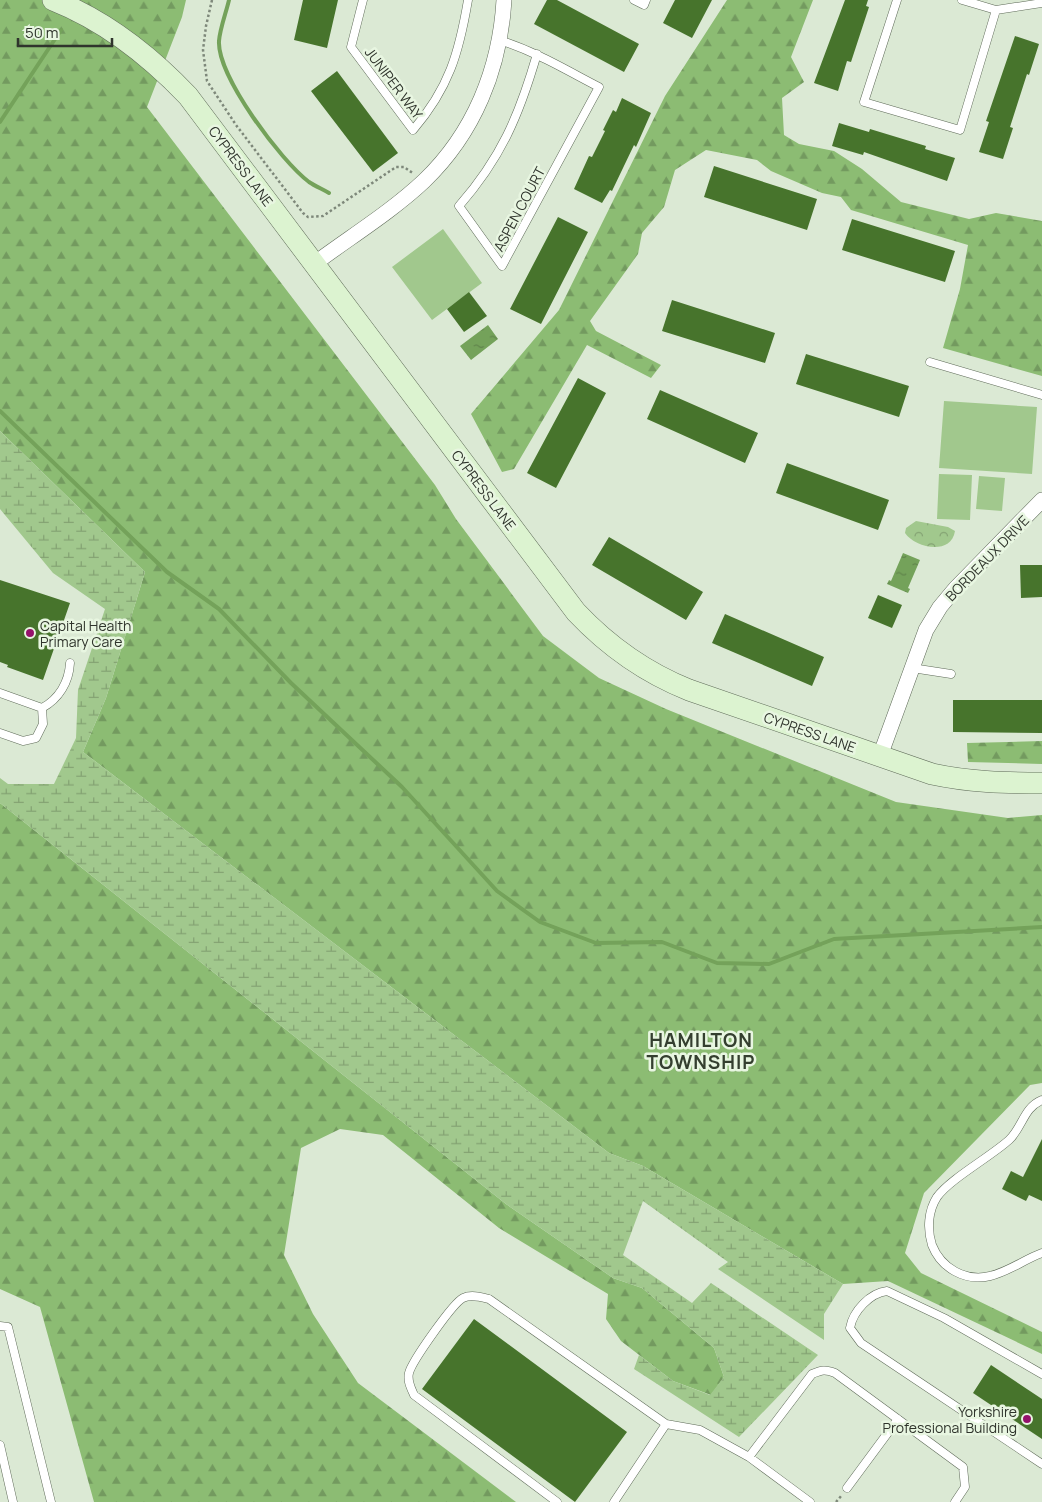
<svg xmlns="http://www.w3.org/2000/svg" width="1042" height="1502" viewBox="0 0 1042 1502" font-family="Manrope,sans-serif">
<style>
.grass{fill:#a1c88d}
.forest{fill:url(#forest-firs)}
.wetland{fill:url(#wetland-marsh)}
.park{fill:url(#park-crowns)}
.water{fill:url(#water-ripples)}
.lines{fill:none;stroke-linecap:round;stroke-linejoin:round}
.stream{stroke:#74a25a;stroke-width:4}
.building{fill:#47742c}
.lane-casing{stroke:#5f6b59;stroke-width:9}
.street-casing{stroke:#5f6b59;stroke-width:16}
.secondary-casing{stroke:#5f6b59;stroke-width:22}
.path{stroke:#7e887a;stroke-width:2.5;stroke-dasharray:2.5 2.5;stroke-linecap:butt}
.lane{stroke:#fff;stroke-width:8}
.street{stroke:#fff;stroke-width:15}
.secondary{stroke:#dcf3d0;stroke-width:21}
.poi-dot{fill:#94116b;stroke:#e8f6e1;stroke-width:2}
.labels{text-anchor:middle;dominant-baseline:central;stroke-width:5;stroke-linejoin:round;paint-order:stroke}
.street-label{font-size:14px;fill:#2f342c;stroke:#e8f6e1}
.poi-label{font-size:14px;fill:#2f342c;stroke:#e8f6e1;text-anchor:start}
.district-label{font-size:19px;font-weight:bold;letter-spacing:1px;fill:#343f2f;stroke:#e8f6e1}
</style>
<defs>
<pattern id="forest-firs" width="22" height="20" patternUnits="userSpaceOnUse" patternTransform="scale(1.25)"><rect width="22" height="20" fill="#8cbc73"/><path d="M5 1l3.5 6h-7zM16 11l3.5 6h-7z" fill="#739a5f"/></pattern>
<pattern id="wetland-marsh" width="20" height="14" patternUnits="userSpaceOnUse" patternTransform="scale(1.25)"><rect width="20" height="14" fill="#a1c88d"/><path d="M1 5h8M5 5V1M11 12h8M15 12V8" fill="none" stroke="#84a373"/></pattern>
<pattern id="park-crowns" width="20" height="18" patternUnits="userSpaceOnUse" patternTransform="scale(1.25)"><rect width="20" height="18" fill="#a1c88d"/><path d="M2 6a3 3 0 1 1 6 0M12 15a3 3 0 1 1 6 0" fill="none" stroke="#84a373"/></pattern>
<pattern id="water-ripples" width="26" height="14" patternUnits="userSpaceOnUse" patternTransform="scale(1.25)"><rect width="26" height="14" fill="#74a25a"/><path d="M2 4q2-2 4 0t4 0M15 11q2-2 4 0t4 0" fill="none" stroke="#60854b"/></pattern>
</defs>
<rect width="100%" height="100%" fill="#dbe9d4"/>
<path class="grass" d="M443,229L482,283L432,320L392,267Z
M944,401L1037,407L1032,474L939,468Z
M939,474L972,475L970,520L937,519Z
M979,476L1005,478L1002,511L976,509Z"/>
<path class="forest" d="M0,0H186L182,17L147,107L435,485L456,519L543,636L599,678L666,709L896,802L1008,818L1042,815V1083L1030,1085L924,1193L905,1253L921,1273L1042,1332V1354L888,1281L843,1284L643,1166L609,1153L83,752L106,698L145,572L0,431Z
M727,0H813L791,57L804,82L782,98L784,135L799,144L834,151L862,169L901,202L969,219L996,213L1042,221V376L943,348L960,289L968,245L851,210L841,197L822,193L771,171L757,160L706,150L675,170L664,207L642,233L638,254L590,321L596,331L661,365L651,378L587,345L514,469L502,472L471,414L559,310L665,96Z
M1042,741V764L968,762L967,743Z
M0,803L506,1204L613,1278L642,1288L714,1348L724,1377L711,1395L673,1381L621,1341L606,1319L608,1294L499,1228L383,1135L340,1129L301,1148L284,1255L313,1314L358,1383L516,1502H94L40,1307L0,1289Z"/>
<path class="wetland" d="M0,431L145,572L106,698L83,752L609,1153L643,1166L843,1284L824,1314V1340L718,1269L728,1262L643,1201L623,1255L692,1303L711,1283L818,1355L739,1437L634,1369L639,1355L673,1381L710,1395L724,1377L714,1348L642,1288L613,1278L506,1204L0,803V778L8,784H54L76,738L78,690L105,609L53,573L0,509Z"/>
<path class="park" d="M916,521L948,527L955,531C951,556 915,548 905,533L906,528Z"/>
<path class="water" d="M488,325L498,339L471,360L460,346Z
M903,553L920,560L908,588L910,589L908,593L887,584L889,580L891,581Z"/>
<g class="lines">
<path class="stream" d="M229,0C226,13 220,28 219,41C217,76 281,161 309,182C315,186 322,189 329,193
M0,122L61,30
M0,411L167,572L219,609L291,683L402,787L497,891L540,922L596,943L662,942L717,963L769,964L834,939L1042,927"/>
</g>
<path class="building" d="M303,0H338L327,48L294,40Z
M547,0H557L639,44L624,72L534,24Z
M675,0H712L692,38L663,23Z
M845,0H868L866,6L869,7L851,62L847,61L838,91L814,83Z
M1015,36L1039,44L1029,75L1027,74L1010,127L1013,128L1003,159L979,152L989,122L986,121Z
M337,71L398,153L373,172L311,91Z
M622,98L651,113L636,147L634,145L612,191L610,190L602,203L574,189L589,156L592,157L605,131L603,130L613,110L616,112Z
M839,123L869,132L870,129L926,146L925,149L955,158L947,181L864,152L863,155L832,146Z
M714,166L817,199L807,230L704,197Z
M558,217L588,232L541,324L510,309Z
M852,219L955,251L945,282L842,250Z
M469,292L487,316L464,332L447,309Z
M672,300L775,333L765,363L662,331Z
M806,354L909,386L899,417L796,384Z
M578,378L606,393L556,488L527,473Z
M660,390L758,433L745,463L647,419Z
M787,463L889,500L878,530L776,493Z
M609,537L703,592L686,620L592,565Z
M1020,565H1042V597L1021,598Z
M0,580L70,603L43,680L7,667L8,665L0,662Z
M878,595L902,605L892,628L868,618Z
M725,614L824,657L812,686L712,643Z
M953,700H1042V733L953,732Z
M1042,1139V1201L1029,1195L1026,1201L1002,1189L1011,1171L1023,1177Z
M474,1319L627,1432L575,1502L422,1389Z
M991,1365L1042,1399V1439L973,1393Z"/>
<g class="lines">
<g class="lane-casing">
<path id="lane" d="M363,0L351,47L413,130C449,88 459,53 468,0
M634,0L644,5L646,0
M897,0L864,102L960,130L996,10L962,0
M996,10L1042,3
M499,40C535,51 566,70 599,87L502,266L459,206C501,158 519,116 537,54
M930,362L1042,395
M912,668L951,674
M0,693L42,708
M0,733L23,741L36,738L43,724L42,708C59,699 69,682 70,663
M1042,1100C1023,1108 1023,1127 1009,1140C990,1157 950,1179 937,1197C928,1211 927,1229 932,1245C941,1268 965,1282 990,1276C1008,1272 1025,1259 1042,1253
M0,1326L8,1327L51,1502
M1042,1374L944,1318L887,1291C870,1293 853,1311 850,1328L861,1343L1042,1464
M0,1445L13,1502
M749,1457L812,1374C822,1370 825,1369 835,1373L963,1467L965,1487L955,1502
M847,1488L898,1419
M557,1502L414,1395C411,1388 407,1381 409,1373C412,1361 453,1303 463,1298C471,1294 481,1297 489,1299L666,1424L700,1430L749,1457L810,1502
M614,1502L666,1424"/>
</g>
<g class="street-casing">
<path id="street" d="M314,264C350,237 391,212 424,181C474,133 500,69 504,0
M880,756L926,630L940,607L955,589L1042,500"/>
</g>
<g class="secondary-casing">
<path id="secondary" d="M53,0C106,21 149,55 188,96L576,612C609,647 644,672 689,690L932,774C969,782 1004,783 1042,783"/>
</g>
<path class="path" d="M212,0L206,26L203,50L207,81L236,125L303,213L308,217L323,216L396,167H404L414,174
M836,1502L842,1495"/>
<use href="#lane" class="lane"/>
<use href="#street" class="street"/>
<use href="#secondary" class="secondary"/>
</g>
<g class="poi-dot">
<circle cx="30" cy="633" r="5"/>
<circle cx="1027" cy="1419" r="5"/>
</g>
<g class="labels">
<g class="street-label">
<text transform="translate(394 83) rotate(53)">JUNIPER WAY</text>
<text transform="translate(241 166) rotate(53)">CYPRESS LANE</text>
<text transform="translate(519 209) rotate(-62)">ASPEN COURT</text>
<text transform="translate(484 490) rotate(53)">CYPRESS LANE</text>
<text transform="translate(987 558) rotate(-46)">BORDEAUX DRIVE</text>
<text transform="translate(810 732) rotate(19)">CYPRESS LANE</text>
</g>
<g class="poi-label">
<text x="40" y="625">Capital Health<tspan x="40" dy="16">Primary Care</tspan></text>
<text x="1017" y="1411" text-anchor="end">Yorkshire<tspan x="1017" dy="16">Professional Building</tspan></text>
</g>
<g class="district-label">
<text x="701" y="1040">HAMILTON<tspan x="701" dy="22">TOWNSHIP</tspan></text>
</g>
</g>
<path d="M18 38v8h94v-8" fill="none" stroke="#2f342c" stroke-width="2.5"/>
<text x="25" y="38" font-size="15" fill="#2f342c" stroke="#e8f6e1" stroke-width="4" paint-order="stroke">50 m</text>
</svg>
